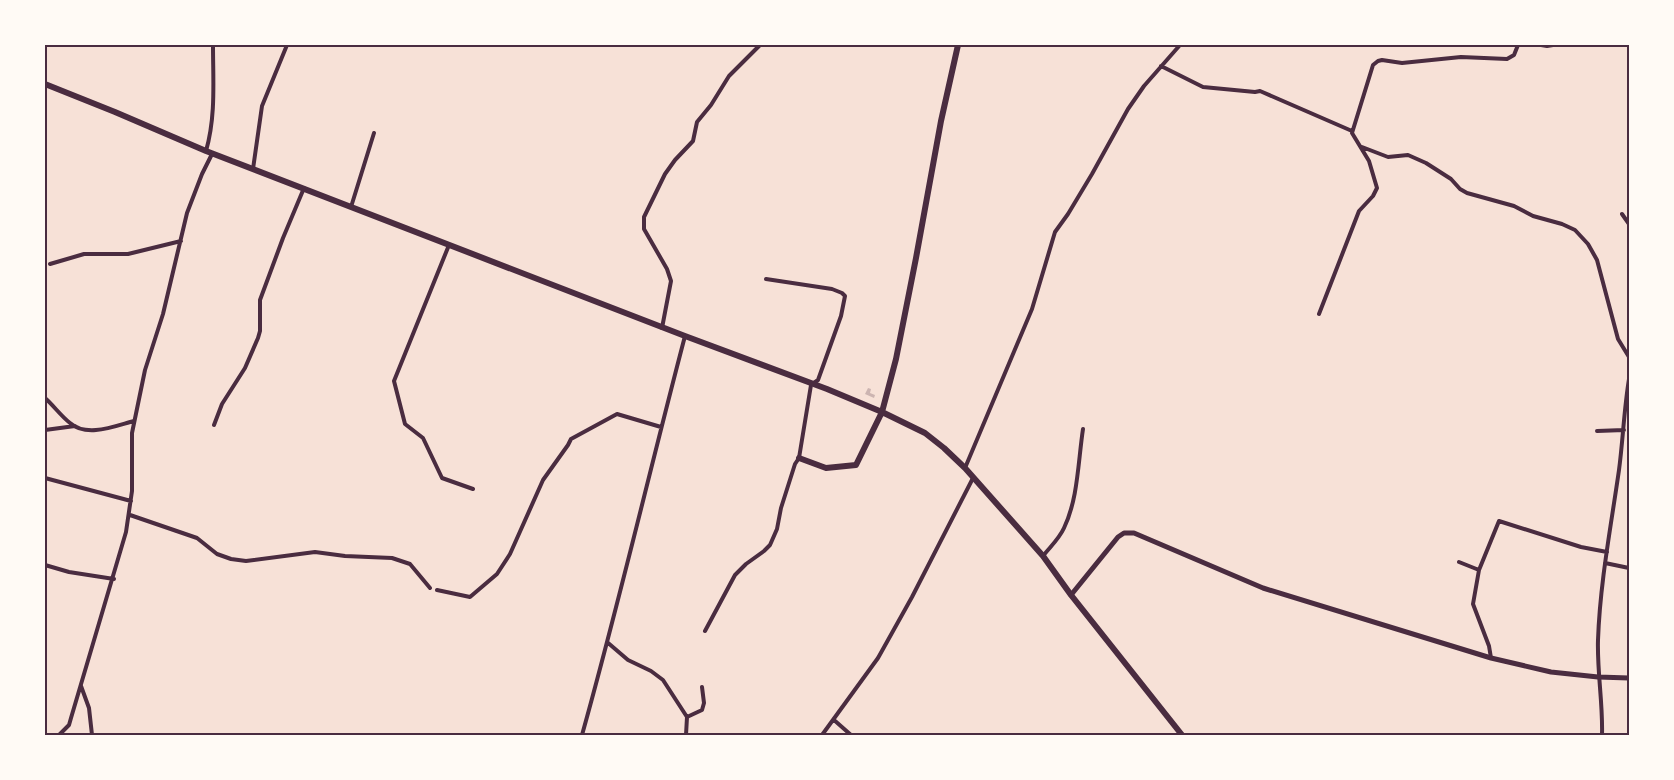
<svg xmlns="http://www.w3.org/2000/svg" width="1674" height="780" viewBox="0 0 1674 780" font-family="Overpass,sans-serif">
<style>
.building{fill:#ccb4b1}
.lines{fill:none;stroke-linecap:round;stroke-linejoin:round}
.minor{stroke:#4a2c40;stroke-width:4}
.tertiary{stroke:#4a2c40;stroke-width:5}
.primary{stroke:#4a2c40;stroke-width:6}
.neatline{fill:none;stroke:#4a2c40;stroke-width:2}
</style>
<rect width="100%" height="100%" fill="#f7e1d7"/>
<path class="building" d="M868,388L871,389L870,393L875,395L874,398L865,394Z"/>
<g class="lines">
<path class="minor" d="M1541,45L1547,46L1553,45
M1161,66L1203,87L1255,92L1260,91L1352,131
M1362,147L1388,157L1408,155L1426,163L1451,179L1460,189L1467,193L1514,206L1533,216L1562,224L1575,230L1588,244L1597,260L1618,339L1629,357
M206,151C216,116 213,81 213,45
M253,169L262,106L287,45
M351,207L374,133
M1622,214L1629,224
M449,245L394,381L405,424L423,438L442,478L473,489
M50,264L84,254H128L181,241
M1319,314L1359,211L1373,196L1377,188L1369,161L1352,133L1373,65L1378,61L1382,60L1402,63L1461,57L1507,59L1514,55L1518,45
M662,328L671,281L667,269L644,229V217L665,174L675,160L693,141L697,122L711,105L729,76L760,45
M45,398C54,406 61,416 70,423C87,438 115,426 134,421
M214,425L222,404L245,368L258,338L260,331V300L283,238L304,188
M45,430L75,426
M1597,431L1624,430
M965,468L1032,309L1055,232L1068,214L1092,174L1128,109L1144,86L1180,45
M45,478L131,501
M130,515L197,538L217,554L231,559L246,561L315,552L345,556L392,558L410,564L430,588
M1043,556C1050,547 1059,539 1064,528C1078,499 1078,462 1083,429
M1459,562L1479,570L1473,604L1489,646L1491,658
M1605,563L1629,568
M45,565L69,572L114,579
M1479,570L1499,521L1581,547L1607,552
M437,590L470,597L497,574L510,554L543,480L568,445L571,439L617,414L661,427
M705,631L735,575L746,564L764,551L770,545L777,529L781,508L795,464L799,458L811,385L818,380L841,316L845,296L842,293L832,289L766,279
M607,642L628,660L651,671L663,680L687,717L686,735
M81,686L89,708L92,735
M687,717L702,710L704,703L702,687
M834,720L851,735
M59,735L69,725L71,718L126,532L132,491V433L145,370L163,314L187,213L202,174L212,154
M582,735C619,603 650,469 685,336
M822,735L878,658L912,597L973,478
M1602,735C1603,703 1597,672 1598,640C1600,583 1611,526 1619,470C1623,440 1624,409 1629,379"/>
<path class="tertiary" d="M1071,595L1118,537L1124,533H1134L1263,588L1491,658L1551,672L1598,677L1629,678"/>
<path class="primary" d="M45,84L115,112L206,151L685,336L827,389L882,412L925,433L944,448L965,468L1043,556L1071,595L1182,735
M799,458L826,468L856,465L882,412L896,359L916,258L941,121L958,45"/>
</g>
<rect width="1674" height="780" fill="none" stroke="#fffaf5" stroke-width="92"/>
<rect x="46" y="46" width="1582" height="688" class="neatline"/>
</svg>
